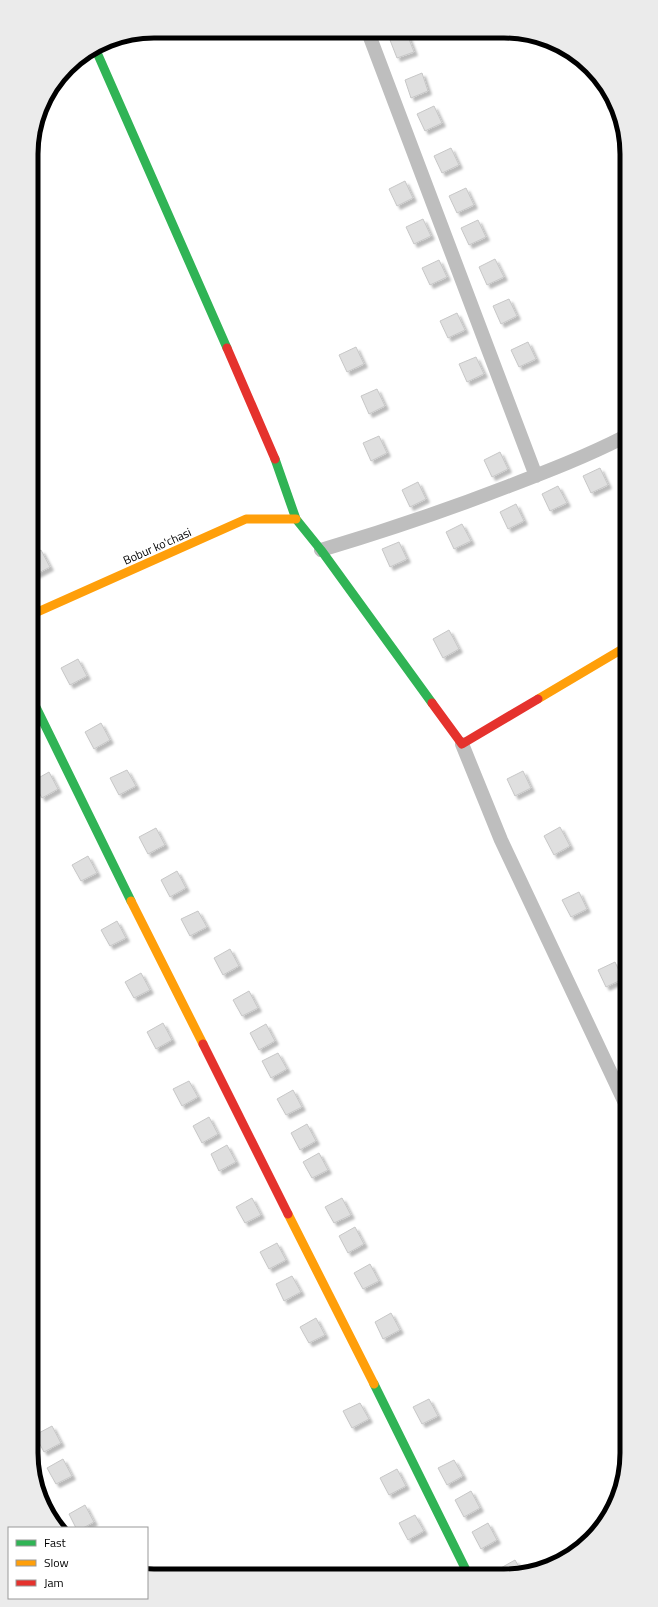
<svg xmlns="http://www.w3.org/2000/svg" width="658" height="1607" viewBox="0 0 658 1607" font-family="'Titillium Web',sans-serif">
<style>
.building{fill:#dfdfdf;stroke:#c7c7c7;filter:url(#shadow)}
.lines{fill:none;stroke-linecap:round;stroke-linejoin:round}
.street{stroke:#bebebe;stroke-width:14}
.fast{stroke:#30b455;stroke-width:9}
.slow{stroke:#ff9f0a;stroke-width:9}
.jam{stroke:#e5322d;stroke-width:9}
.labels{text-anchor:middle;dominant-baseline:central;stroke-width:3.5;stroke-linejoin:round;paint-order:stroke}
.street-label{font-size:12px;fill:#000;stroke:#fff}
.rim{fill:none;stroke:#000;stroke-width:5}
</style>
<defs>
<filter id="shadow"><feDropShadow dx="3.5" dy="3.5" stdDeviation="1" flood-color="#0004"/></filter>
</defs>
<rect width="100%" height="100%" fill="#fff"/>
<path class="building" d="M407,34L414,52L397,58L390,40Z
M422,73L428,91L411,98L405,80Z
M604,90L614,107L608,109L602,91Z
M434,106L442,123L425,131L417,114Z
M451,148L459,165L442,173L434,156Z
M405,181L413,198L397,206L389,189Z
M466,188L474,205L457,213L449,196Z
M423,219L431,236L414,244L406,227Z
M478,220L486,237L469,245L461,228Z
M495,259L504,277L487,285L479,267Z
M439,260L447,277L430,285L422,268Z
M509,299L517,316L501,324L493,306Z
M457,313L465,330L448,338L440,321Z
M528,342L536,359L519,367L511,350Z
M356,347L364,364L347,372L339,355Z
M476,357L484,374L467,382L459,364Z
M377,389L385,406L369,414L361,396Z
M379,436L387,453L371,461L363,443Z
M500,452L508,469L492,477L484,460Z
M600,468L608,485L591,493L583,476Z
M418,482L426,499L410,507L402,490Z
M558,486L567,503L550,511L542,494Z
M516,504L524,521L508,529L500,512Z
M462,524L471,541L454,549L446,532Z
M399,542L407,559L390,567L382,549Z
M41,550L50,567L33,576L32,555Z
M449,630L459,649L443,658L433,639Z
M78,659L87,676L70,685L61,668Z
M101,723L110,740L94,749L85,732Z
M127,770L136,786L119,795L110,778Z
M523,771L531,788L515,796L507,779Z
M49,772L58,789L42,798L33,781Z
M560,827L570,846L554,855L544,836Z
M156,828L165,845L148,854L139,837Z
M88,856L97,873L81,881L72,865Z
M177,871L186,888L170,897L161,880Z
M579,892L587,909L571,917L562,900Z
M198,911L207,927L190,936L181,919Z
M117,921L126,938L110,946L101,930Z
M230,949L239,966L223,975L214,958Z
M615,962L623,979L606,987L598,970Z
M141,973L150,990L134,998L125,982Z
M249,991L258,1008L242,1016L233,1000Z
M163,1023L172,1040L156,1049L147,1032Z
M266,1024L275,1041L259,1050L250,1033Z
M278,1053L287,1069L271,1078L262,1061Z
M189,1081L198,1097L182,1106L173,1089Z
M293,1090L302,1107L286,1115L277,1099Z
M209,1117L218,1134L202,1143L193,1126Z
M307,1124L316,1141L300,1150L291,1133Z
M227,1145L236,1162L219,1171L211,1154Z
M319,1153L328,1170L312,1178L303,1162Z
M252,1198L261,1215L245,1223L236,1207Z
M342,1198L351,1215L334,1223L325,1207Z
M355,1227L364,1244L348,1253L339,1236Z
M277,1243L286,1260L269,1269L260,1252Z
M370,1264L379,1281L363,1289L354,1273Z
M292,1276L301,1292L284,1301L276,1284Z
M391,1313L400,1330L383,1339L375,1322Z
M316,1318L325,1335L309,1343L300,1327Z
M429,1399L438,1416L422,1424L413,1407Z
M360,1403L369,1419L352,1428L343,1411Z
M52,1426L61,1443L44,1452L35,1435Z
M63,1459L72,1476L56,1484L47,1468Z
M454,1460L463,1476L447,1485L438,1468Z
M397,1469L406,1486L389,1495L380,1478Z
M471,1491L480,1508L464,1517L455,1500Z
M85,1505L94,1522L83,1528H76L69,1514Z
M415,1515L424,1531L408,1540L399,1523Z
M488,1523L497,1540L481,1549L472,1532Z
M515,1560L522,1572H501L499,1569Z"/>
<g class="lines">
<path class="street" d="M368,32L536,476
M321,550C385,531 447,510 509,486C548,471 587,456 624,437
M462,744L501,840L626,1105"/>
<path class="fast" d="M95,48L227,348
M275,459L296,519L321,550L432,703
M33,701L131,901
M374,1384L467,1572"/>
<path class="slow" d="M33,614L246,519H296
M538,699L624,648
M131,901L203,1044
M288,1214L374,1384"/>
<path class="jam" d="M227,348L275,459
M432,703L462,744L538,699
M203,1044L288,1214"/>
</g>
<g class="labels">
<g class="street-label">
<text transform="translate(157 546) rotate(-24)">Bobur ko'chasi</text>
</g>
</g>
<path d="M0 0H658V1607H0ZM154 38H504A116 116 0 0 1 620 154V1453A116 116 0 0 1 504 1569H154A116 116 0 0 1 38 1453V154A116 116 0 0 1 154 38Z" fill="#ebebeb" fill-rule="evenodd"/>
<path class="rim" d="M154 38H504A116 116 0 0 1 620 154V1453A116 116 0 0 1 504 1569H154A116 116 0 0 1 38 1453V154A116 116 0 0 1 154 38Z"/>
<rect x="8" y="1527" width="140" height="72" fill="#ffffff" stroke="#999999"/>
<rect x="16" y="1540" width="20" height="6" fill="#30b455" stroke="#999999"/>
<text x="44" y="1547" font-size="12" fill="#000000">Fast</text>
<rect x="16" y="1560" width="20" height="6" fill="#ff9f0a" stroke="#999999"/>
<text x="44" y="1567" font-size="12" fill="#000000">Slow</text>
<rect x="16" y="1580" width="20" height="6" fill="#e5322d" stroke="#999999"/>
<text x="44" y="1587" font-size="12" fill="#000000">Jam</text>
</svg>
